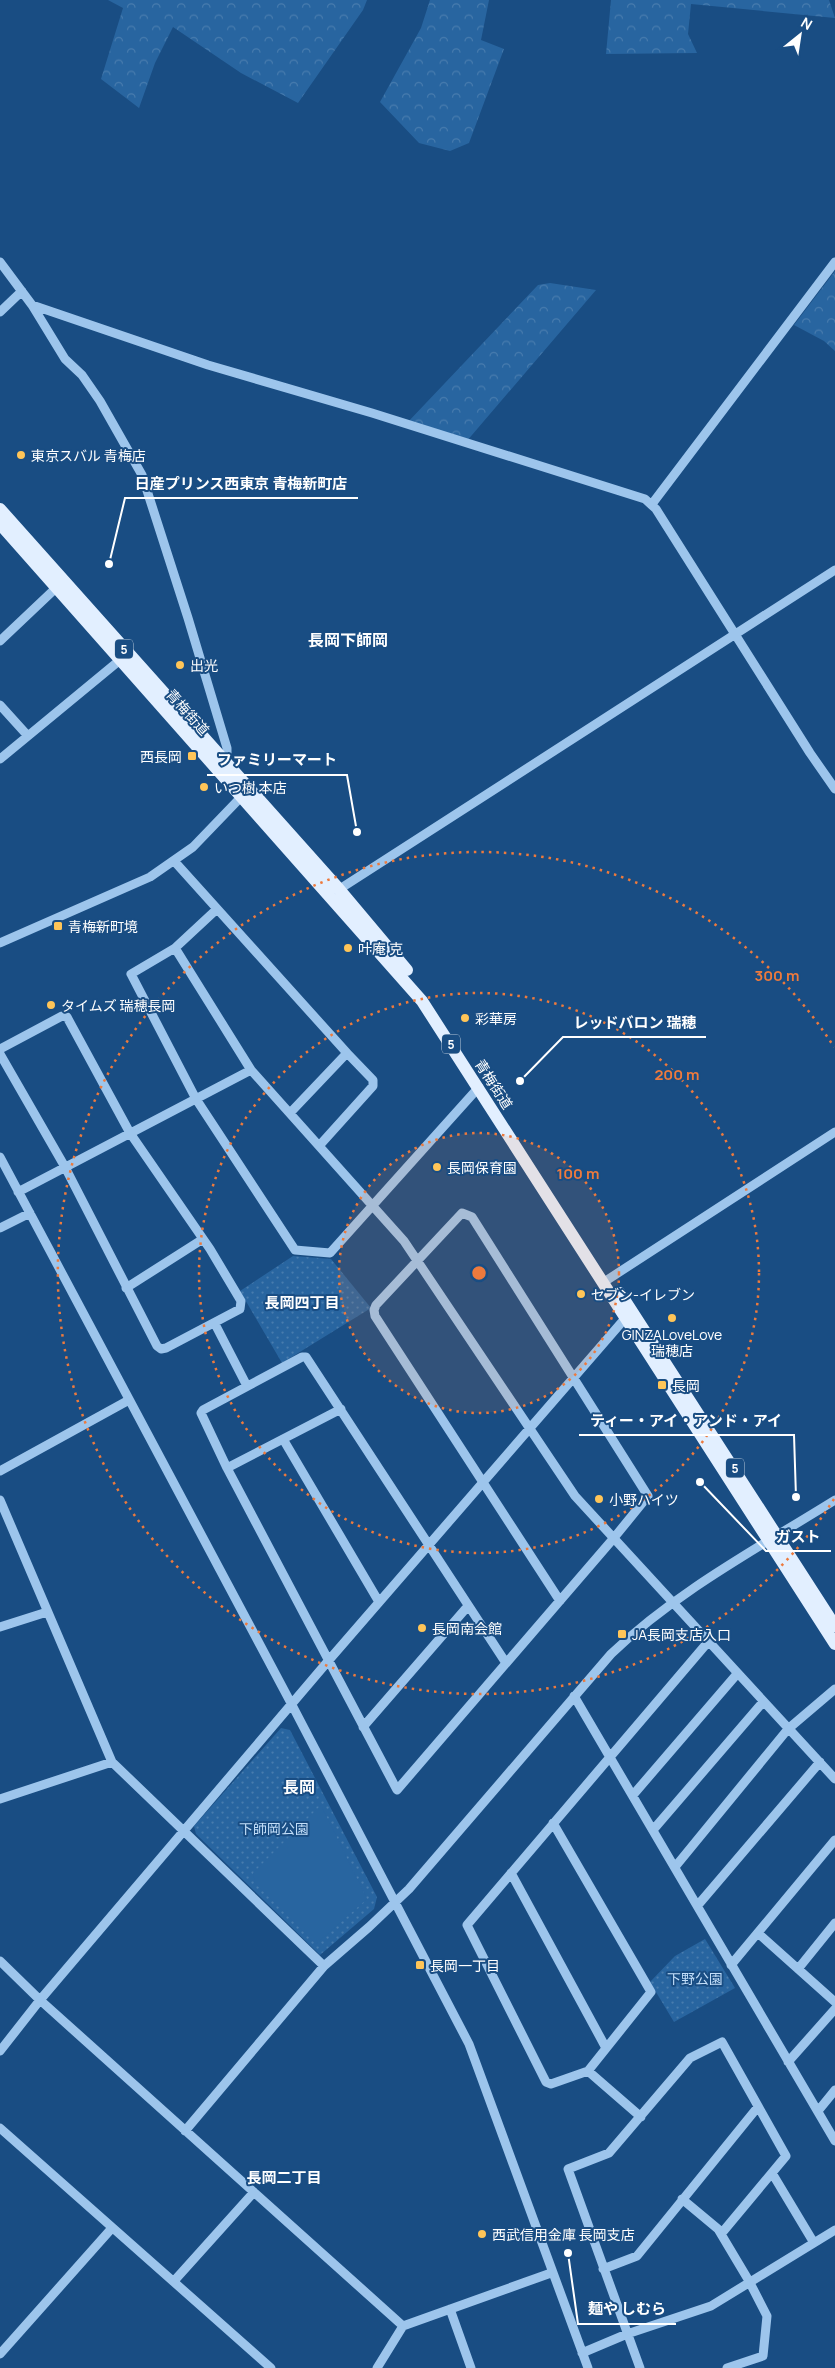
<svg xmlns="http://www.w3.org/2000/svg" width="835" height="2368" viewBox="0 0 835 2368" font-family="Manrope,'Noto Sans JP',sans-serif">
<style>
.forest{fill:url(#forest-crowns)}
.park{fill:url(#park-dots)}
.pitch{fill:#2865a0}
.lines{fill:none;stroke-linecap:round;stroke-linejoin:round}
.minor{stroke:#9dc5ec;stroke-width:9}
.major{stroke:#e2efff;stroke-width:12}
.ring{fill:none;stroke:#ed7a3d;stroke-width:2.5;stroke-dasharray:2.5 5}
.poi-dot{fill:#ffc558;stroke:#194d83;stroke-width:2}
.labels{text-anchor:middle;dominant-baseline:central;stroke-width:4;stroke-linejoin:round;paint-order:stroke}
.shield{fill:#194d83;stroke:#bacada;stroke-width:1}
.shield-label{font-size:12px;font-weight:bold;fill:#fff}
.poi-label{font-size:14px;fill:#fff;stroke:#194d83;text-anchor:start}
.street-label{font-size:14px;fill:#fff;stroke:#194d83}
.park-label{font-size:14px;fill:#c2def9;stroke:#194d83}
.neighbourhood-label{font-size:15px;font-weight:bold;fill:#fff;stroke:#194d83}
.quarter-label{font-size:16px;font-weight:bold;fill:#fff;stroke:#194d83}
.centre{fill:#ed7a3d;stroke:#194d83;stroke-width:2.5}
.ring-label{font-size:15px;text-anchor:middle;font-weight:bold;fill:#ed7a3d;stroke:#194d83;stroke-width:4;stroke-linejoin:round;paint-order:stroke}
.leader{fill:none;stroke:#fff;stroke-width:2}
.callout-dot{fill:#fff;stroke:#194d83;stroke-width:2}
.callout-label{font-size:15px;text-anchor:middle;font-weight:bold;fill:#fff;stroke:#194d83;stroke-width:4;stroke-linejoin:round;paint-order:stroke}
</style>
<defs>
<pattern id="forest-crowns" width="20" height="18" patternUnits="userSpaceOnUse" patternTransform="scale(1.25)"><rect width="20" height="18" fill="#2865a0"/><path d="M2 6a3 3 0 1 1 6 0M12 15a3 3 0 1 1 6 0" fill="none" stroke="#487cae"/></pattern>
<pattern id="park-dots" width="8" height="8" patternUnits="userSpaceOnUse" patternTransform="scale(1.25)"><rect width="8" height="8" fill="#2865a0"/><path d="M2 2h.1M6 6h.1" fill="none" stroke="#487cae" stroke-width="1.8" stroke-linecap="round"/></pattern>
</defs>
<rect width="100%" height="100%" fill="#194d83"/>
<path class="forest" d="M108,0H367L363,10L298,103L241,73L173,27L155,63L139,108L101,79L123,8Z
M430,0H489L481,40L504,49L469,143L450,151L419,143L380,102L421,28Z
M611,0H829L835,18L691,4L688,34L697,53L606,54Z
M835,271V351L824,341L794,325Z
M550,283L596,290L466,442L407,423L538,285Z"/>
<path class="park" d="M293,1256L331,1259L371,1308L282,1363L240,1291Z
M281,1728L290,1730L377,1897L374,1909L320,1955L196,1834L194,1826Z
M705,1939L735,1988L674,2022L650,1982L675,1956Z"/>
<path class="pitch" d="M321,1805L367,1899L316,1944L255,1883L253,1873Z"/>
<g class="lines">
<path class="minor" d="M0,262L32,305L65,359L82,375L100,401L142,475L188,618L227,748V753L219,761
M32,305L208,365L372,413L645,499L656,509L810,753L835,789
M0,312L22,291
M652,504L835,262
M0,641L57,587
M0,705L28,736
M0,759L120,660
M175,862L347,1053L290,1113
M335,892L835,570
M217,909L175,948L131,974L196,1099L295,1250L330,1253L479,1087
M0,943L150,877L193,847L244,794
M175,948L251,1070L404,1241L575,1496L835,1779
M0,1049L62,1016L67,1017L130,1133L210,1249L241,1301L240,1309L166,1348L161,1349L157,1346L65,1167L0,1054
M319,1146L373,1086V1080L347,1053
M0,1157L292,1705L469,2044L588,2368
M18,1192L251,1070
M0,1228L30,1213
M604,1282L835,1132
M126,1288L203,1239
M215,1324L247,1386
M283,1439L379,1602
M227,1468L341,1409
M0,1471L129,1400
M0,1500L112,1762L324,1966
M0,1627L47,1612
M506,1663L306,1357H302L203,1410L201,1413L227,1468L397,1790L613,1539L648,1496L472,1217L462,1213L376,1305L374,1310L375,1316L560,1601
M574,1696L835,2141
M363,1727L468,1606
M633,1795L737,1674
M0,1799L112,1762
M553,1823L651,1992L588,2071L551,2084L546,2082L467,1925L708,1642
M653,1830L763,1702
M675,1867L788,1729L835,1689
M511,1873L606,2048
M698,1905L820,1762
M759,1934L835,2002
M0,1961L40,2000L403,2326
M731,1965L835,1840
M798,1969L835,1923
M0,2051L40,2000L329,1660L628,1315
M788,2062L835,2009
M588,2071L641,2117
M818,2111L835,2090
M0,2128L271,2368
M185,2131L324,1966L369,1927L409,1889L611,1654C677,1591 758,1548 835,1500
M772,2173L814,2243
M682,2199L718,2229L749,2281L767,2316L763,2356L727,2368
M603,2269L637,2256L757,2108
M174,2281L254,2192
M450,2309L471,2368
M582,2353L627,2334L711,2306L835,2230
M0,2354L112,2228
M377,2368L403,2326L551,2273
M640,2368L568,2169L609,2153L690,2058L722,2042L786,2156L721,2234"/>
<path class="major" d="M0,509L339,889L407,970
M0,524L422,1001L835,1644
M620,1293L835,1626"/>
</g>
<circle cx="479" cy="1273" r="140" fill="#ed7a3d" fill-opacity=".12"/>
<g class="ring">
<circle cx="479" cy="1273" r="140"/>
<circle cx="479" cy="1273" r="280"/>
<path d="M834 1499A421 421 0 1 1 834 1047"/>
</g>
<g class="poi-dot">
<circle cx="21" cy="455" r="5"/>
<circle cx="180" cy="665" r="5"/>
<rect x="187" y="751" width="10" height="10" rx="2.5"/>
<circle cx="204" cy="787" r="5"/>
<rect x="53" y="921" width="10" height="10" rx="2.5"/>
<circle cx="348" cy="948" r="5"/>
<circle cx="51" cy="1005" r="5"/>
<circle cx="465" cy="1018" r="5"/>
<circle cx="437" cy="1167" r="5"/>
<circle cx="581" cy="1294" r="5"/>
<circle cx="672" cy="1318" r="5"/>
<rect x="657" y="1380" width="10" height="10" rx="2.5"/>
<circle cx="599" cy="1499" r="5"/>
<circle cx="422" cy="1628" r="5"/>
<rect x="617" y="1629" width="10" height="10" rx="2.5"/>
<rect x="415" y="1960" width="10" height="10" rx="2.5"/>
<circle cx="482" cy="2234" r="5"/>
</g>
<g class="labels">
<g class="shield">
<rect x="115" y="639.5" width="18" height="19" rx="4"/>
<rect x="442" y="1034.5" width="18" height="19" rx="4"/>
<rect x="726" y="1458.5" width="18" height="19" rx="4"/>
</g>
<g class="shield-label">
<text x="124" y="649">5</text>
<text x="451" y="1044">5</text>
<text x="735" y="1468">5</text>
</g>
<g class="poi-label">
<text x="31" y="455">東京スバル 青梅店</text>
<text x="190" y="665">出光</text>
<text x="182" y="756" text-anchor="end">西長岡</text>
<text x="214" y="787">いつ樹 本店</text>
<text x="68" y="926">青梅新町境</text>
<text x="358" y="948">叶庵 克</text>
<text x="61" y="1005">タイムズ 瑞穂長岡</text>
<text x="475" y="1018">彩華房</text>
<text x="447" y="1167">長岡保育園</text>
<text x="591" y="1294">セブン-イレブン</text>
<text x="672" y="1334" text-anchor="middle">GINZALoveLove<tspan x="672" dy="16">瑞穂店</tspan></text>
<text x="672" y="1385">長岡</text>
<text x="609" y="1499">小野ハイツ</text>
<text x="432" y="1628">長岡南会館</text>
<text x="632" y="1634">JA長岡支店入口</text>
<text x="430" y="1965">長岡一丁目</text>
<text x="492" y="2234">西武信用金庫 長岡支店</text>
</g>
<g class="street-label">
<text transform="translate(188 712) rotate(48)">青梅街道</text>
<text transform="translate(494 1084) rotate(57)">青梅街道</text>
</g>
<g class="park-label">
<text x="274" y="1828">下師岡公園</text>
<text x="695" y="1978">下野公園</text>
</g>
<g class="neighbourhood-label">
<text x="302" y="1302">長岡四丁目</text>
<text x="284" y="2177">長岡二丁目</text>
</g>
<g class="quarter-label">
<text x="348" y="640">長岡下師岡</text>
<text x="299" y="1787">長岡</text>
</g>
</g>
<circle cx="479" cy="1273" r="8" class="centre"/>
<g class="ring-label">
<text x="777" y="981">300 m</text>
<text x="677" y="1080">200 m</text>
<text x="578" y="1179">100 m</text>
</g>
<path class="leader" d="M109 564L125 498H358M357 832L347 775H207M520 1081L563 1037H706M796 1497L794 1435H579M700 1482L766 1551H831M568 2253L578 2324H676"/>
<g class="callout-dot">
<circle cx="109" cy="564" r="5"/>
<circle cx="357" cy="832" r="5"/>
<circle cx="520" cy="1081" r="5"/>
<circle cx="796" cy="1497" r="5"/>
<circle cx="700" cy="1482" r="5"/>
<circle cx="568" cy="2253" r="5"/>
</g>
<g class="callout-label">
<text x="241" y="489">日産プリンス西東京 青梅新町店</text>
<text x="277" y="765">ファミリーマート</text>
<text x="635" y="1028">レッドバロン 瑞穂</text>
<text x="686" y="1426">ティー・アイ・アンド・アイ</text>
<text x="798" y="1542">ガスト</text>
<text x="627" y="2314">麺や しむら</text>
</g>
<g transform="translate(800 35) rotate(30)" stroke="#194d83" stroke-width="4" paint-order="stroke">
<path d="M0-4L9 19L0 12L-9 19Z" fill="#ffffff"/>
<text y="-8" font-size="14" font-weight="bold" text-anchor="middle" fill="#ffffff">N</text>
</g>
</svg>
